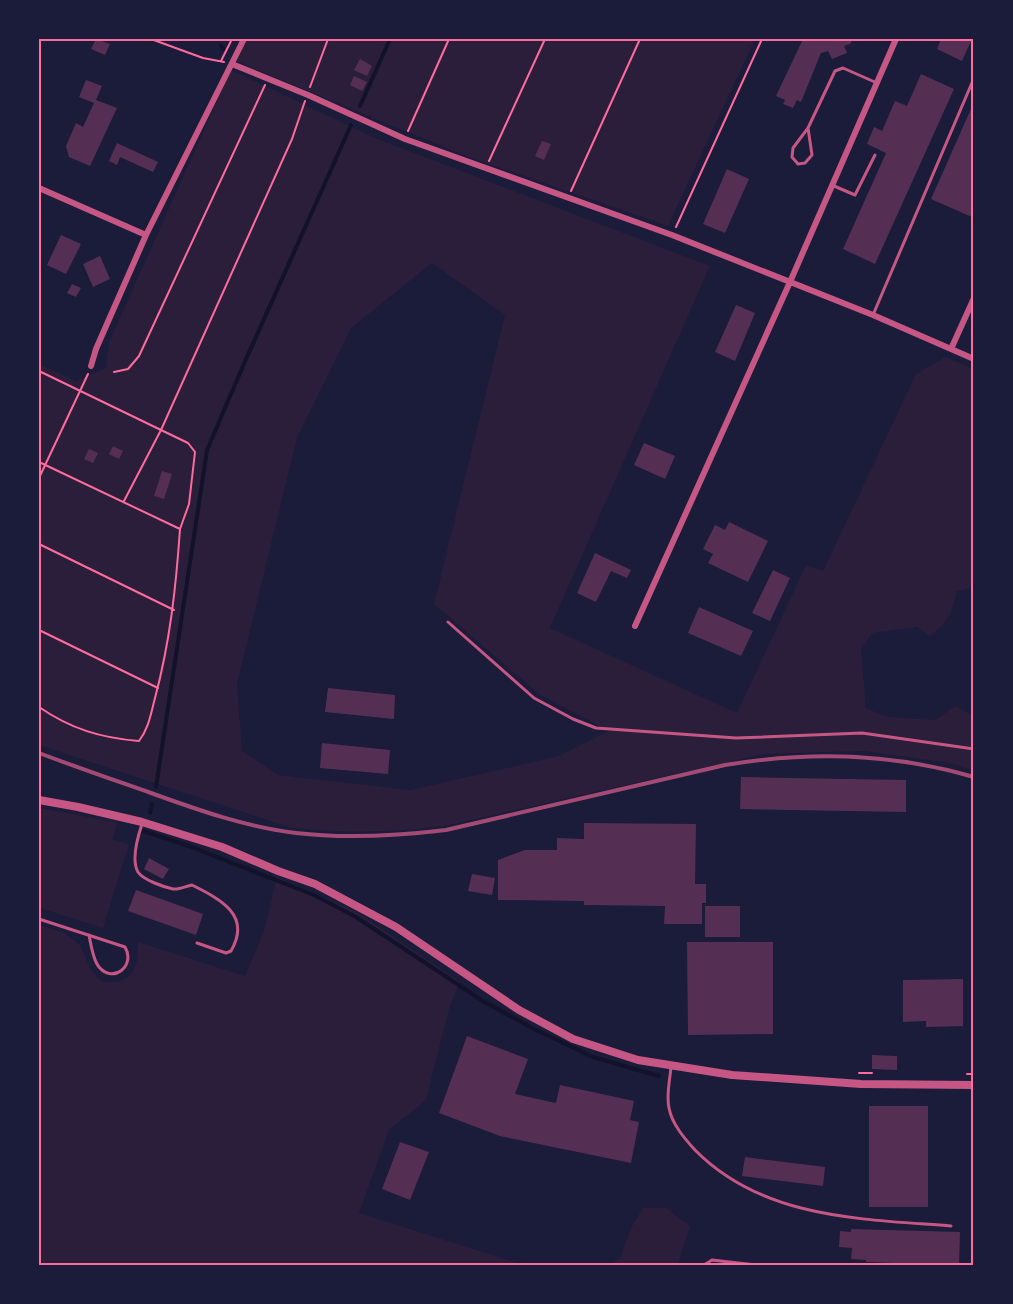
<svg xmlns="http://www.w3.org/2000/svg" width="1013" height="1304" viewBox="0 0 1013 1304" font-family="'DM Sans',sans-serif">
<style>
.green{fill:#2a1e3b;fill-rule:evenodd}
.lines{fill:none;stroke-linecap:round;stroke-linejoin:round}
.stream{stroke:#12122b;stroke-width:4}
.building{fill:#542f53}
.path{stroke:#ff6b9d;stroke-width:2}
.service{stroke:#c65784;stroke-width:3}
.minor{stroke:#c65784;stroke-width:6}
.tertiary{stroke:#c65784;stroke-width:8}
.rail{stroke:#a44b75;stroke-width:4}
.neatline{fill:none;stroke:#ff6b9d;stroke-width:2}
</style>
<rect width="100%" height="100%" fill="#1b1b3a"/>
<path class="green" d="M246,39H755L668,226L463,155L236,61Z
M231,70L375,138L710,266L550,628L737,713L806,565L823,571L916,374L945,357L974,369V588L957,591C951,613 949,622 930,636L917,627L872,633L861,650L866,708L888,717L935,720L955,706L972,714L974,729V771L951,763L864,751L763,754L449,825C396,833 346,833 292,828L39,745V364L76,381L106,368L109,342ZM432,263L505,315L434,604L539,694L609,731L559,756L410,790L278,775L242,751L237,684L297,438L351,328Z
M39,808L117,822L113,840L129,844L103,928L39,908Z
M277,877L355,911L460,982L449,1009L426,1100L389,1130L359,1213L524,1265H39V925L65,933L80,945L91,970L102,982C133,984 138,971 138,942L245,976L264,931Z
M643,1208H666L690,1226L678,1265H609L620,1258L632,1226Z"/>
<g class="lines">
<path class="stream" d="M221,46L223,49
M360,106L390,39
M156,787L207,450L243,366L351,125
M150,812L152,804
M143,831L189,846L314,895L356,917L483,1001L532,1028L593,1057L659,1076"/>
</g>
<path class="building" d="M96,39L110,44L105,55L91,49Z
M803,39H853L850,44L844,46L847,53L832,59L828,51L821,53L801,102L797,100L793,108L783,104L785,100L776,96Z
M941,39H972L962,61L937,49Z
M360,59L372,66L367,76L354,70Z
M921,74L954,89L875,264L843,249L886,153L867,144L874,127L882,131L895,101L907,106Z
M354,76L367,82L362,91L350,85Z
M86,80L102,86L96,100L117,108L90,166L69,157L66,146L76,123L83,127L94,103L79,97Z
M974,102V218L931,199Z
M542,141L551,144L544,160L535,156Z
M117,143L158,162L153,172L120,157L117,165L109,161Z
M727,169L749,179L725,233L703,224Z
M61,235L81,244L66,274L47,265Z
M100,256L110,279L93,287L83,264Z
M72,284L81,288L76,297L67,293Z
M736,305L755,313L735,361L715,352Z
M644,443L675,456L665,479L634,465Z
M113,446L123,451L119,459L109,454Z
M89,449L98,453L93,463L84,459Z
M162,471L172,474L164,499L154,496Z
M729,522L768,541L748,582L708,563L713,554L703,549L715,525L725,530Z
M595,553L631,570L627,578L611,571L596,602L577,593Z
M773,570L790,578L770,621L752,613Z
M699,607L753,631L741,656L688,633Z
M328,688L395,695L394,719L325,712Z
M322,743L390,750L388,774L320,768Z
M741,777L906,780V812L740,809Z
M584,823L696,824L695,884H706V903H702V924H664L665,906L584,905V901L498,900V860L525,850H557V838L584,839Z
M149,858L169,869L163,879L144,869Z
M472,874L495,878L492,895L468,891Z
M136,890L203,914L196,935L128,911Z
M705,906H740V937H705Z
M687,942H773V1034L688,1035Z
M963,979V1026L926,1027V1021L903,1022V980Z
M467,1036L528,1059L515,1094L556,1103L560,1085L634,1101L630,1120L639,1122L631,1163L500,1136L439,1113Z
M872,1055L897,1056V1070L872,1069Z
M869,1106H928V1207H869Z
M400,1142L429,1152L410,1200L382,1189Z
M745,1157L825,1167L823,1186L742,1176Z
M851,1229L960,1232L959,1265L866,1262V1260L851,1259L852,1248L839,1247L840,1231L851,1232Z"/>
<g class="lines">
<path class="path" d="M151,39L203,58L224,62
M221,61L232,39
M310,87L328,39
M408,131L449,39
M489,161L545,39
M571,191L640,39
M676,227L762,39
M39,371L161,430L292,139L305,101
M114,372L128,369L139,356L265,85
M39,462L180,529L189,504L195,452L188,443L161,430L124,501
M39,478L88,374
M39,544L174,610
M39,630L158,688
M39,707C71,729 101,738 139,741C149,728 151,713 155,698C170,642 176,587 180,529
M859,1073H872
M967,1074H974"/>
<path class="service" d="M808,128L812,155L805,163L798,164L792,157L793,148L808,128L835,71L843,68L877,83
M834,186L855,195L875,155
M873,315L974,78
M448,622L534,698L573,719L596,728L736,738L862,733L974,749
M142,824C138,836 131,860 138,872C143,880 164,887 173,889C179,890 186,886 192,885C220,899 252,915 231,951L226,953L197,943
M39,919L125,947C136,966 113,984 99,967C93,960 91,945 89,935
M671,1067C670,1080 666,1095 669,1108C672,1124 684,1138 695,1150C763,1219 861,1219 951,1226
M704,1265L712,1260L756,1265"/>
<path class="minor" d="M232,64L308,95L405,139L672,235L873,315L951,349
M39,188L146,235L244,39
M974,298L951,349L974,359
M91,366L96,349L146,235
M635,626L790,282L896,39"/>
<path class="tertiary" d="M39,800L78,807L142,822L222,847L278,871L315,884L396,927L519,1010L573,1039L638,1060L732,1075L861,1084L974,1085"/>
<path class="rail" d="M39,753C76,767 114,780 151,793C198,810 246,827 296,833C347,839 396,836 446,830L725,765C809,751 892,753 974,777"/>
</g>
<rect width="1013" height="1304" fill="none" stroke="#1b1b3a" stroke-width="81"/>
<rect x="40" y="40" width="932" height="1224" class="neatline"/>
</svg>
